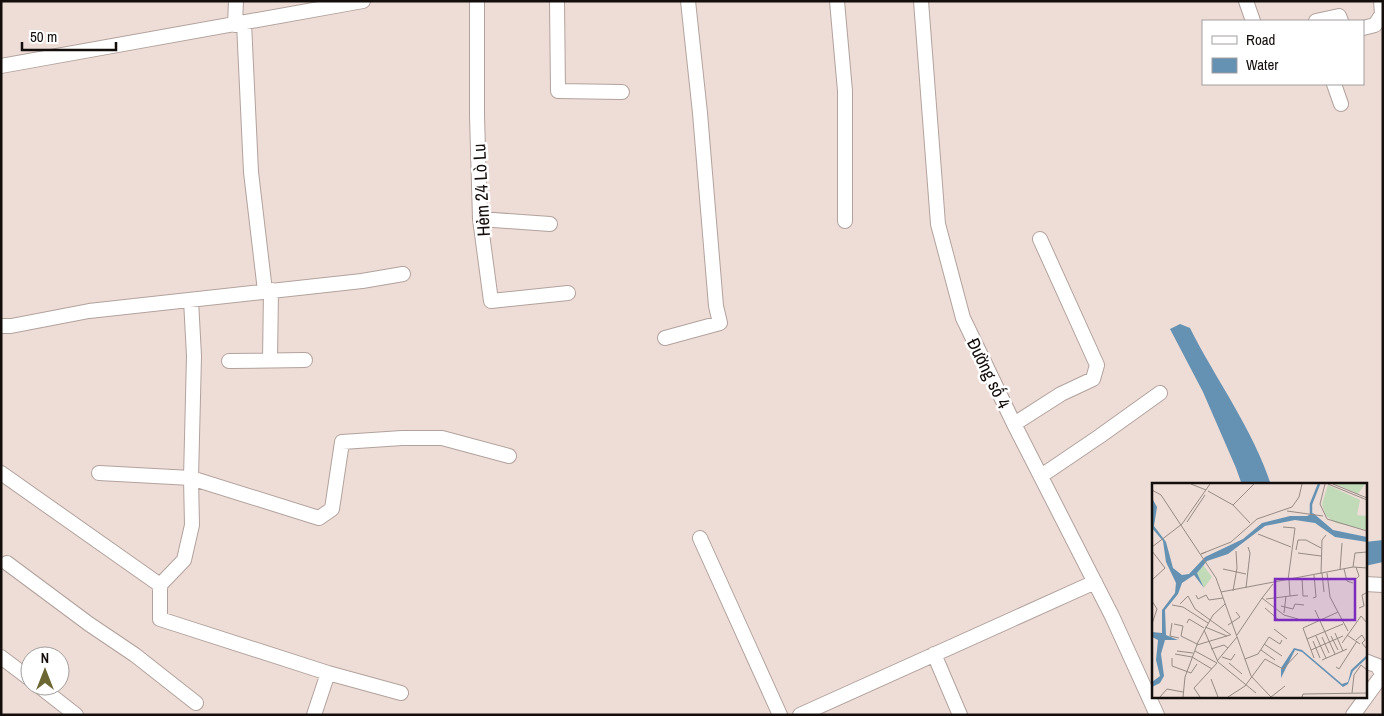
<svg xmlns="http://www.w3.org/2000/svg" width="1384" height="716" viewBox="0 0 1384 716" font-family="'Archivo Narrow',sans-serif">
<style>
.water{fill:#6592b3}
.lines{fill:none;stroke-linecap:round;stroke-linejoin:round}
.minor-casing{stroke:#b2a29d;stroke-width:16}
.minor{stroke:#fff;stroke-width:14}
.labels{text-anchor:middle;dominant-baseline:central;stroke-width:5;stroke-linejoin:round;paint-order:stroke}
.street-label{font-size:18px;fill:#130d0b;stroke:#fff}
.inset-river{fill:none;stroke:#6592b3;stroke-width:2.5}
.inset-road{fill:none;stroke:#968a85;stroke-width:1}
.view{fill:#7b2cbf;fill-opacity:0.15;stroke:#7b2cbf;stroke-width:2.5}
.inset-edge{fill:none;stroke:#130d0b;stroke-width:2.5}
</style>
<rect width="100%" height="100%" fill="#eeddd7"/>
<path class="water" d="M1180,324L1190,328C1216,380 1253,429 1271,485H1242L1236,468L1203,392L1170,329Z
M1383,540V562L1365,566V542Z"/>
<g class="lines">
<g class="minor-casing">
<path id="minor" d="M477,1V116L480,219L491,301L568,293
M557,1L558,91L622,92
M837,1L845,91V221
M921,1L938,224L963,318L1014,424L1112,616L1157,715
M1246,1L1253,21
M1316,21L1339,16L1341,21
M244,23L251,172L265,291
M235,25L236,1
M1363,28L1375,25L1382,14L1381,1
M1,66L363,1
M1334,84L1341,104
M480,219L550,224
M1,326H11L89,311L362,281L403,274
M665,338L720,323L716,306L700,113L688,1
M270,360L271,290
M229,361L305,360
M1014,424L1061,394L1093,379L1097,365L1040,239
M1,473L160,585V619L328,673L401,693
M99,473L191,478L319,518L332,509L342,442L402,438H442L509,456
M1041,476L1100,436L1160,393
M700,538L780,715
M7,563L89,624L135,655L196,703
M1365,584L1383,585
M160,585L184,560L192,525L191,478L194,356L191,300
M934,654L960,715
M1,657L30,679
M39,686L76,715
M314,715L328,673
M800,715L1095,582
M1353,715L1382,675L1378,666L1365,661"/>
</g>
<use href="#minor" class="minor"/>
</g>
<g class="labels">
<g class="street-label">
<text transform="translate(481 190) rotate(-93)">Hẻm 24 Lò Lu</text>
<text transform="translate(989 373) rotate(64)">Đường số 4</text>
</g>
</g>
<g transform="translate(1152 483)">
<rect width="215" height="215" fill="#eeddd7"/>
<path d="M184,1H213L206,11ZM176,2L208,17L205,32L215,33V47L184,40L174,33L170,21ZM51,82L60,94L52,105L45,90Z" fill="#c1dab8"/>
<path d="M0,1V15L5,24L2,43L14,59L21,85L30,92L37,91L53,74L91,56L110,40L138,33H155L161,30L181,47L215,54V59L183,54L163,40L143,37L113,43L76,71L55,78L45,90L52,105L42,92L30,100L26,111L13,127L14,152L26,157H13L9,171L12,193L8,200L0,204V199L8,193L4,177L6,157L0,154V149L10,150V127L23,110L24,100L14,79L11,58L0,45ZM142,165L150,167L190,201L196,199L199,187L215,172V175L201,188L196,201L191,204L150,169L143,167L129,195V185Z" fill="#6592b3"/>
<path class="inset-river" d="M159,33V21L167,1"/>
<path class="inset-road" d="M39,1L54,7M173,1L168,21L175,36L215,48M176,1L215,17M181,1L215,15M0,7L9,12L64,95L99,193L119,214M56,8L81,22L98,40M81,22L102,1M135,28L171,33M35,39L53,12M131,44L143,45L136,97M106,51L139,64M0,64L30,41L58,1M144,67L146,57H154L169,65M0,68L13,85L0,97M54,69L49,71L79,59L105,36L140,24L147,14L150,1M146,70L169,73M201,84L203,70L215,69M71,86L94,91M192,86L195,98L201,100M188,87L190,60M170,90L172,109M175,90L178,114L196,148M169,91L170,57L174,52M215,91V115M150,95L151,113H156M137,97L138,113M203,97L207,93L204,84M121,101L110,115L132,132L146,136M94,105L98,70L96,64M81,108L85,85L84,68M69,109L201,84L215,85M44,112L46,116L54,112L57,117L71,115M161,115L164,114L162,92M114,116L146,112M0,118L5,126L0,141M28,121L36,113L43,126L79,152M20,122L31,124L56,140M129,123L141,126L143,121L152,122M113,125L128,138M207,125L212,123L210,112L214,110M163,127L183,171M132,130L134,113M20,140L18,153L27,155M35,140L37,136L52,145M22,141L31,143L29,153L45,161M76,142L88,134L84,129M53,144L75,153M122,146L135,156M52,147L66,179M183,150L191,168M85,152L110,115M195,152L208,161M164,153L174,175M179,153L186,167M170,154L177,170M155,156L151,145L186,129M204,157L210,152L213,157L210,160L214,165M161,158L168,175M190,160L209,133L215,140M112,161L130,173M45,162L78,152M59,166L72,162L76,165M109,167L123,177M159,167L191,153M25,168L41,170M43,168L65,180M23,171L40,174L60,186M70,174L79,177L83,171M20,175V183L39,190L45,181M162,175L155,156L191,141M93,176L106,171L117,154L128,161L130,157M170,177L195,166M65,178L85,154M66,179L104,210M77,180L90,191M184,184L187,186L205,158M59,196L66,214M200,210L202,192L209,182L215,187M8,214L15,206L31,209M31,214L33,194L46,159L61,132L73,121M48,214L42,205L65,180M76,214L93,203L113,176L131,186L146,170M119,214L133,203M150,214L151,211L215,210"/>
<path class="view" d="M123,96H203V137H123Z"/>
<rect width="215" height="215" class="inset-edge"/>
</g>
<rect width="1384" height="716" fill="none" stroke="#130d0b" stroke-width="5"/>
<rect x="1202" y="20" width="162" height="65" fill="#ffffff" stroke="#a19e9d"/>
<rect x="1212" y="36" width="25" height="8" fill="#ffffff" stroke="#a19e9d"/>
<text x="1246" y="45" font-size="15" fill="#130d0b">Road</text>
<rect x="1212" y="58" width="25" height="15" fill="#6592b3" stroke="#a19e9d"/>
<text x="1246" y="70" font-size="15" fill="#130d0b">Water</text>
<g transform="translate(45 671)"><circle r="24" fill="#ffffff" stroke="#a19e9d"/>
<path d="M0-4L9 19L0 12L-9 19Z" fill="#6c6632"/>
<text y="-8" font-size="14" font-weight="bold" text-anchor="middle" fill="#130d0b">N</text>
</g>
<path d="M22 42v8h94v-8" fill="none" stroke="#130d0b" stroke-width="2.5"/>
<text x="30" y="42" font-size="15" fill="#130d0b" stroke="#ffffff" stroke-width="4" paint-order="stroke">50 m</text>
</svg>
